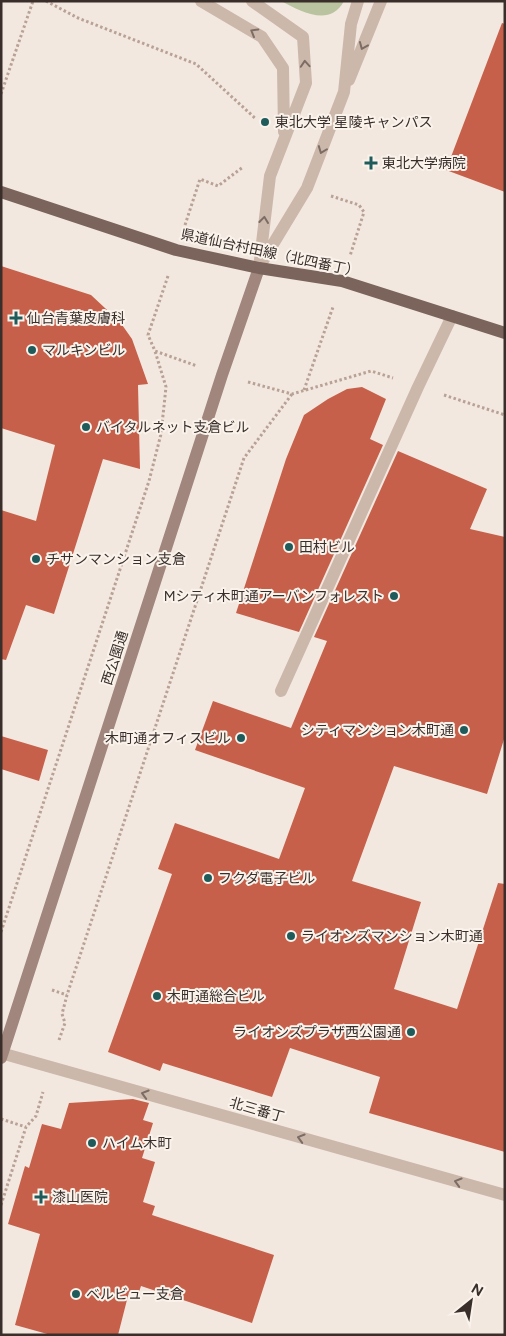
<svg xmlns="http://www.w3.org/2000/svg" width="506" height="1336" viewBox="0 0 506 1336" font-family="Figtree,'Noto Sans JP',sans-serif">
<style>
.green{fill:#b9c39f}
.building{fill:#c6604a}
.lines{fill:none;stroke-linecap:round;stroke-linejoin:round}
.path{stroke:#b8a195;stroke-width:3;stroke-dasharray:2.5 2.5;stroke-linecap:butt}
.lane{stroke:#ccb7ab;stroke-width:12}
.street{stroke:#ccb7ab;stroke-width:12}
.secondary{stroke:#a0867c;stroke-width:12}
.primary{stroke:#7b645b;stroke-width:12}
.oneway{stroke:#7b6c64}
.poi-dot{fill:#1f5b5b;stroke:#faf3ec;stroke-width:2}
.labels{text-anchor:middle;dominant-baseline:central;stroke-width:4;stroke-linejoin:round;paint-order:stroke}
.poi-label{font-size:14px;fill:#392e2a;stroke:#faf3ec;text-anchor:start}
.street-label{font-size:14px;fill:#392e2a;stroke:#faf3ec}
</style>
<rect width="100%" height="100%" fill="#f3e8df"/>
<path class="green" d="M281,1H344C330,28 300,11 281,1Z"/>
<path class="building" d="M502,23L505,24V192L446,170Z
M1,266L91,295L120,322L132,339L148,384L138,385L140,469L103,459L54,614L26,605L6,660L1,659V510L36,521L55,445L1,428Z
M362,387L386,399L370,439L383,445L299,632L236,613L286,459L304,415L328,399L347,389Z
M398,451L487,489L470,529L505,537V736L487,794L394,766L352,881L421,902L394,989L457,1009L498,883L505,884V1152L369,1113L380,1077L290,1048L272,1097L163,1063L160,1071L108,1052L172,874L158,869L175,823L279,859L305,788L195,750L213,701L291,728L327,641L314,637Z
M1,736L48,750L39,781L1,769Z
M133,1099L149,1103L143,1120L153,1123L142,1158L155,1162L143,1202L155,1206L152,1215L274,1255L252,1323L141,1286L138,1295L129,1292L118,1335H51L15,1325L40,1234L8,1224L25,1166L29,1168L42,1124L61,1129L69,1103Z"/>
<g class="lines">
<path class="path" d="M46,1L78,18L196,64L256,119
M1,94L33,1
M331,196L359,205L364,212L350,256
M185,225L200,179L218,186L243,167
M168,276L148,335L155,351L197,366
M248,382L292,394L371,371L393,378
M304,390L333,307
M444,395L505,415
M1,932L149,481L161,434L166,387L155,351
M52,990L67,995
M59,1040L65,1023L62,1014L67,995L244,458L292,394
M1,1119L26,1127
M1,1205L26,1127L36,1116L43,1092"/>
<path class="lane" d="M201,1L262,37L283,68L284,132
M252,1L303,37L306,83L270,176L259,268
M349,80L381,1
M261,264L307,188L344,92L351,24L358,1
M281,691L418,387L452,316"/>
<path class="street" d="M1,1053L505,1195"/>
<path class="secondary" d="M1,1058L222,375L259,268"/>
<path class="primary" d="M1,192L176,250L259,268L342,281L505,333"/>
</g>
<defs><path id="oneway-chevron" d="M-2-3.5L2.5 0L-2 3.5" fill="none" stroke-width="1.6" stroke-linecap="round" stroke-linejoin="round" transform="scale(1.25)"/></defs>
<g class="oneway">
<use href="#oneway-chevron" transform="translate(254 32) rotate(-150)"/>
<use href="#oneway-chevron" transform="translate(363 46) rotate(113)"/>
<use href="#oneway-chevron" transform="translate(305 64) rotate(-94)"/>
<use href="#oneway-chevron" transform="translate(322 150) rotate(111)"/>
<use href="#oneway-chevron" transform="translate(264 220) rotate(-83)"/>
<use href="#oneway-chevron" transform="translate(145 1094) rotate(-164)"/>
<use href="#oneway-chevron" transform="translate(301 1138) rotate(-164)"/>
<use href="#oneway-chevron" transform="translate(458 1182) rotate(-164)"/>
</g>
<g class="poi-dot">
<circle cx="265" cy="122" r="5"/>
<path d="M368.5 155.5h5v5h5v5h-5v5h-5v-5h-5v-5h5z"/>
<path d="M13.5 310.5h5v5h5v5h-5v5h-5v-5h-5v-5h5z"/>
<circle cx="32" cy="350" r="5"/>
<circle cx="86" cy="427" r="5"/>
<circle cx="289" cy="547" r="5"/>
<circle cx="36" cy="559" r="5"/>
<circle cx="394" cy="596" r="5"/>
<circle cx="464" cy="730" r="5"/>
<circle cx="241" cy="738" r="5"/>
<circle cx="208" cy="878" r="5"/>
<circle cx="291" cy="936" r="5"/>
<circle cx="157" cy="996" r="5"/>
<circle cx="411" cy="1032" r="5"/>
<circle cx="92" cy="1143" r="5"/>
<path d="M38.5 1189.5h5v5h5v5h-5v5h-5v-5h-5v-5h5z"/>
<circle cx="76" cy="1294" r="5"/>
</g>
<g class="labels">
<g class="poi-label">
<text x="275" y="122">東北大学 星陵キャンパス</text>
<text x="382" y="163">東北大学病院</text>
<text x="27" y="318">仙台青葉皮膚科</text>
<text x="42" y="350">マルキンビル</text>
<text x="96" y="427">バイタルネット支倉ビル</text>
<text x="299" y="547">田村ビル</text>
<text x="46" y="559">チサンマンション支倉</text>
<text x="384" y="596" text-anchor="end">Mシティ木町通アーバンフォレスト</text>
<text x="454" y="730" text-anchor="end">シティマンション木町通</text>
<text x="231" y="738" text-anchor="end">木町通オフィスビル</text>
<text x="218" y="878">フクダ電子ビル</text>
<text x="301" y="936">ライオンズマンション木町通</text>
<text x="167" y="996">木町通総合ビル</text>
<text x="401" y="1032" text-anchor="end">ライオンズプラザ西公園通</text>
<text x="102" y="1143">ハイム木町</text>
<text x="52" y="1197">漆山医院</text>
<text x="86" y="1294">ベルビュー支倉</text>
</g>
<g class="street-label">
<text transform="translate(270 253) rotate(12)">県道仙台村田線（北四番丁）</text>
<text transform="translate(115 658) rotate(-72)">西公園通</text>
<text transform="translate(257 1110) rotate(16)">北三番丁</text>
</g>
</g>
<rect width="506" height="1336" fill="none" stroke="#392e2a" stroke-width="5"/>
<g transform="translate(471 1301) rotate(30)" stroke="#faf3ec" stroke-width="4" paint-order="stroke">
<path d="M0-4L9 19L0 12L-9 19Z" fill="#392e2a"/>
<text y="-8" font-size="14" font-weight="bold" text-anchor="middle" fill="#392e2a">N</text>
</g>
</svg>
